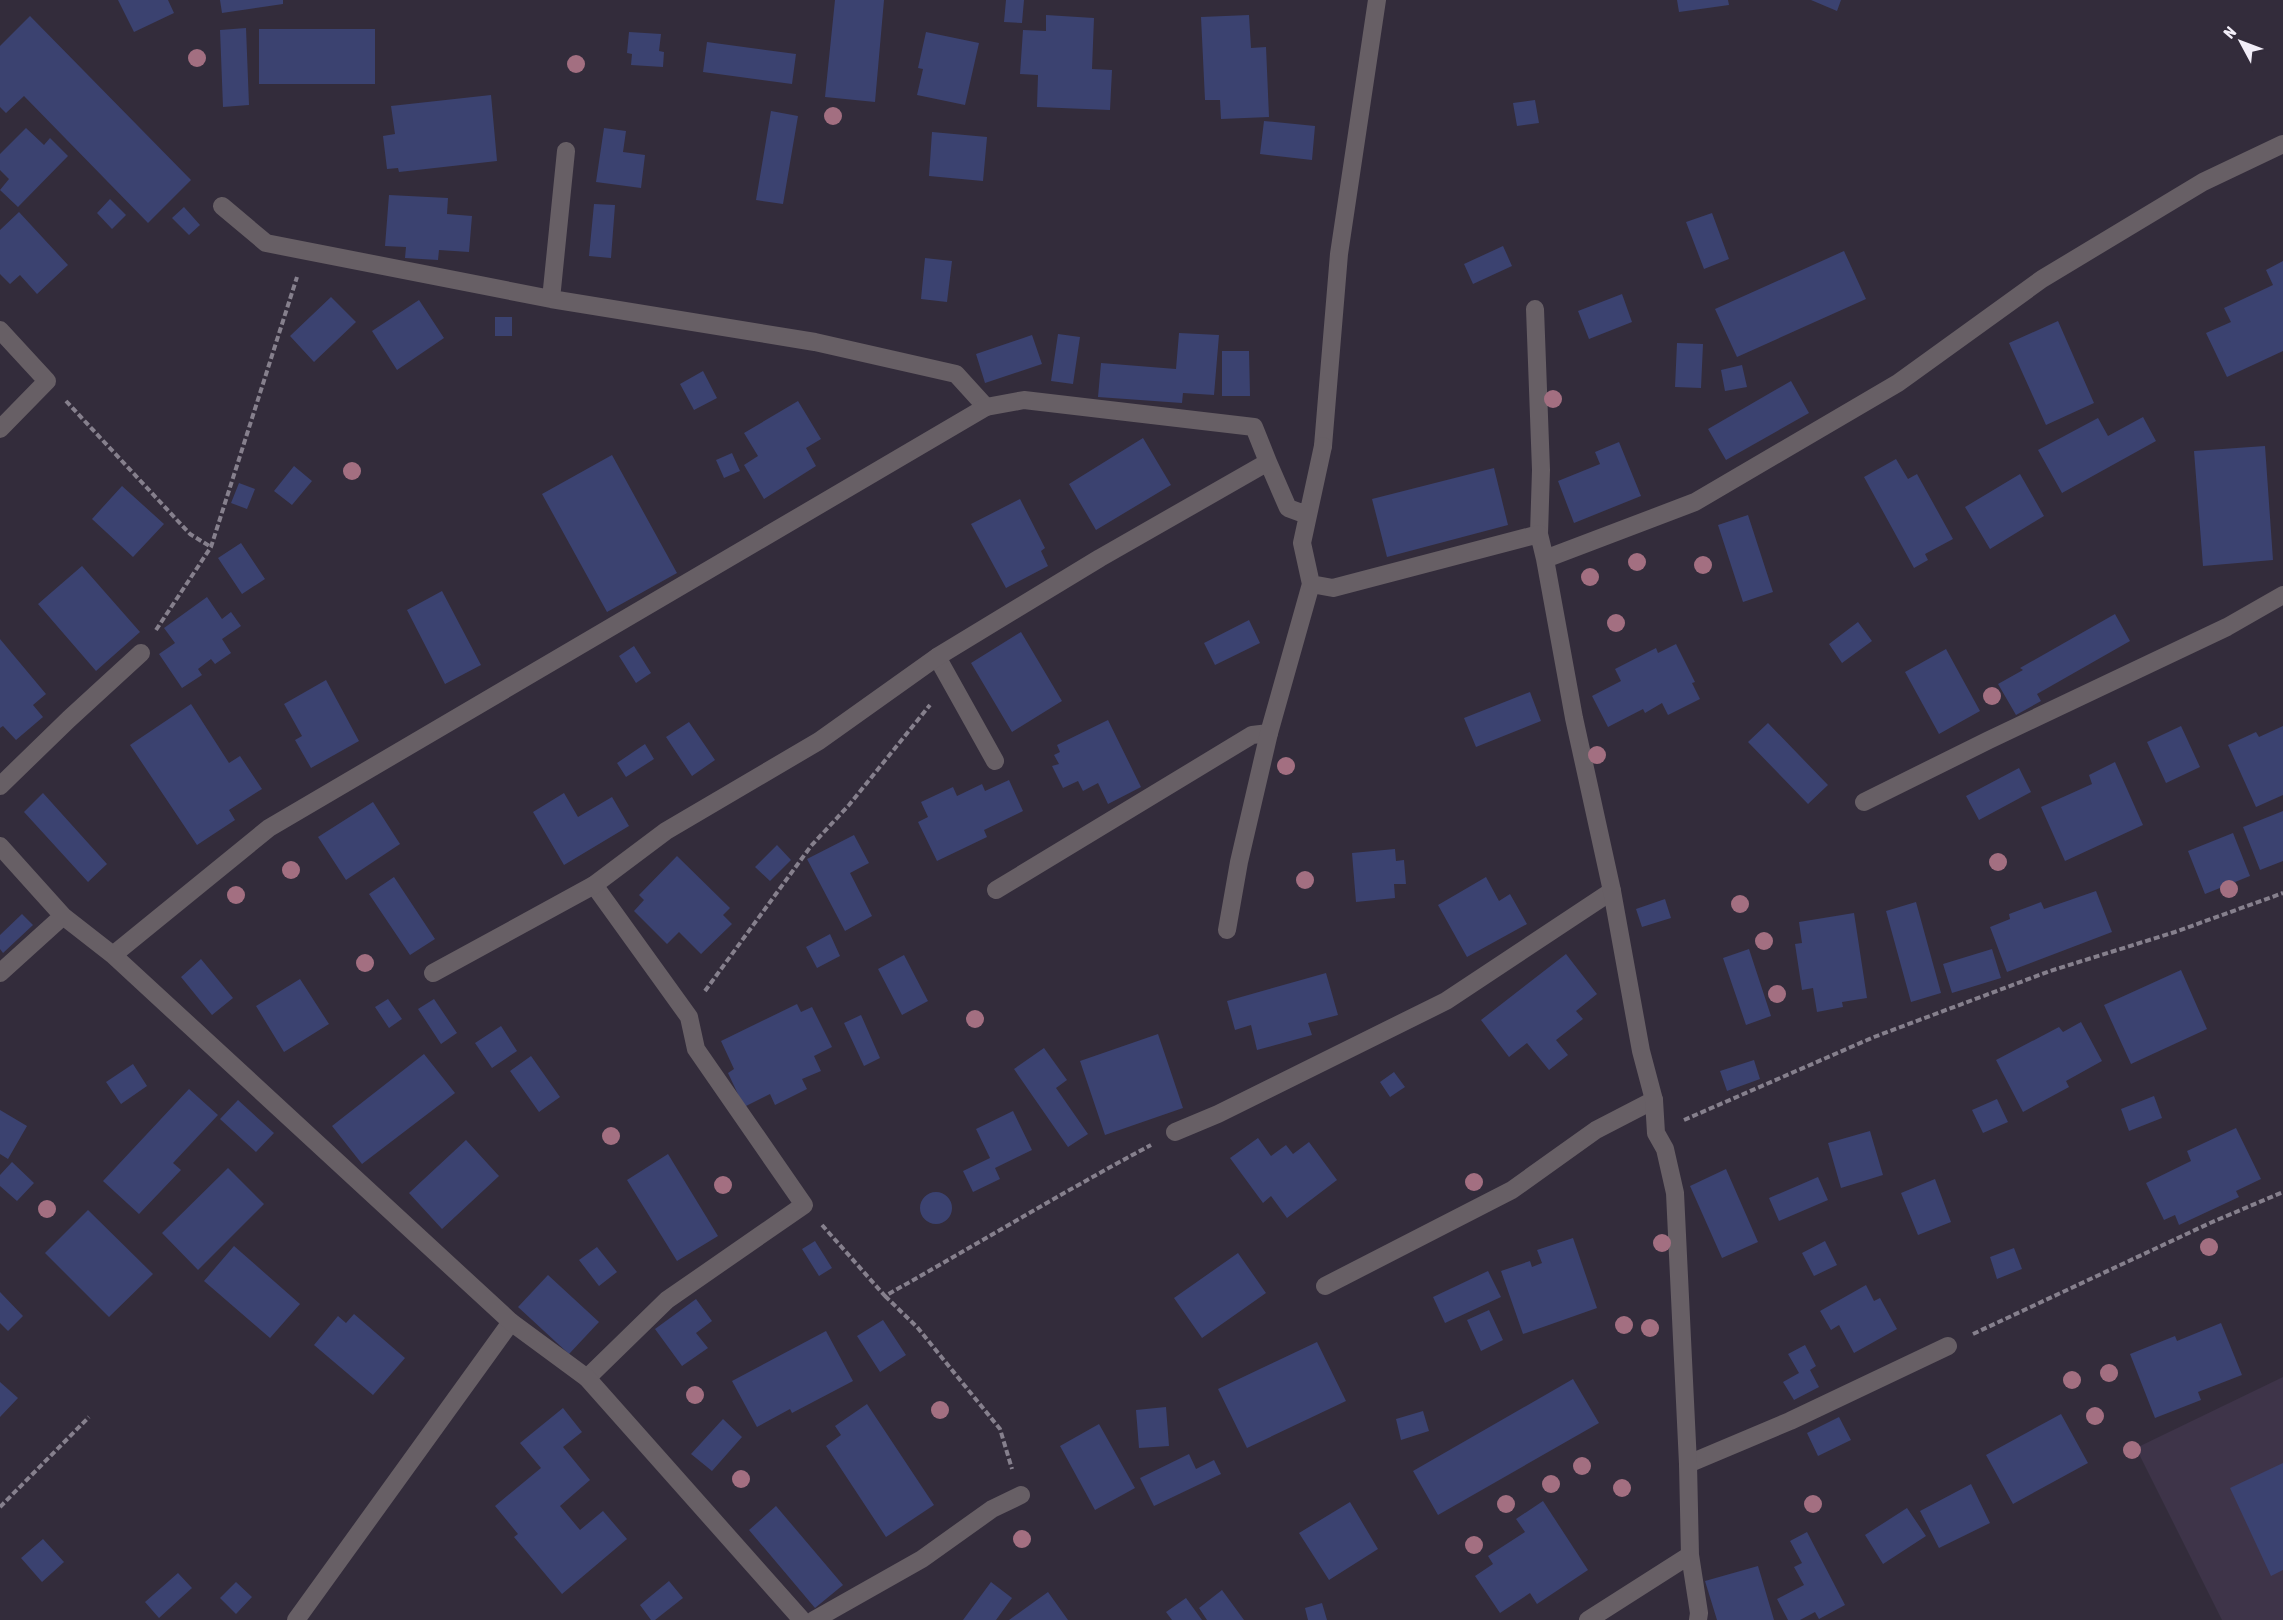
<svg xmlns="http://www.w3.org/2000/svg" width="2283" height="1620" viewBox="0 0 2283 1620" font-family="'Asap Condensed',sans-serif">
<style>
.built{fill:#3e3449}
.building{fill:#3b4270}
.lines{fill:none;stroke-linecap:round;stroke-linejoin:round}
.path{stroke:#86808d;stroke-width:4;stroke-dasharray:6 3;stroke-linecap:butt}
.lane{stroke:#675f65;stroke-width:18}
.street{stroke:#675f65;stroke-width:18}
.tree{fill:#a36f81}
</style>
<rect width="100%" height="100%" fill="#332c3b"/>
<path class="built" d="M2283,1377V1620H2222L2136,1448Z"/>
<path class="building" d="M118,0H168L174,13L134,32Z
M220,0H283V4L222,13Z
M835,0H884L875,102L825,97Z
M1006,0H1024L1022,23L1004,22Z
M1677,0H1728L1729,5L1679,12Z
M1811,0H1841L1837,11Z
M1046,15L1094,18L1092,69L1112,70L1110,110L1037,107L1038,75L1020,74L1023,30L1046,31Z
M1249,15L1251,48L1266,47L1269,117L1221,119L1220,100H1205L1201,17Z
M30,16L191,180L148,223L24,96L6,113L0,107V46Z
M246,28L249,105L223,107L220,30Z
M259,29H375V84H259Z
M629,32L661,34L659,51L664,52L663,67L631,65L632,54L627,53Z
M926,32L979,43L965,105L917,95L923,69L918,68Z
M707,42L796,54L792,84L703,72Z
M491,95L497,161L399,172L398,168L387,169L383,136L395,134L391,106Z
M1535,100L1539,123L1517,126L1513,103Z
M771,111L798,116L783,204L756,200Z
M1264,121L1315,126L1312,160L1260,154Z
M26,128L44,145L50,138L68,156L18,207L0,190L9,179L0,170V154Z
M604,128L626,131L623,152L645,155L641,188L596,182Z
M932,132L987,137L983,181L929,176Z
M389,195L448,198L447,214L472,216L469,252L439,250L438,260L405,258L406,247L385,246Z
M110,199L126,215L112,229L97,213Z
M594,204L615,205L611,258L589,256Z
M184,207L200,225L189,235L172,218Z
M19,212L68,265L37,294L20,275L10,284L0,274V230Z
M1712,213L1729,259L1704,269L1686,222Z
M1503,246L1512,266L1473,284L1464,264Z
M1844,251L1866,299L1737,357L1715,309Z
M925,258L952,261L947,302L921,299Z
M2283,261V351L2227,377L2206,333L2231,322L2224,308L2273,285L2266,270Z
M1622,294L1632,322L1589,339L1578,311Z
M331,297L356,322L314,362L290,336Z
M419,300L444,338L397,370L372,331Z
M495,317H512V336H495Z
M2058,321L2094,403L2046,425L2009,343Z
M1179,333L1219,335L1214,395L1183,393L1182,403L1098,397L1101,363L1176,369Z
M1058,334L1080,337L1073,384L1051,381Z
M1032,335L1042,364L985,383L976,354Z
M1677,343L1703,344L1701,388L1675,387Z
M1222,351H1249L1250,396H1222Z
M1742,365L1747,387L1725,391L1721,370Z
M703,371L717,398L694,410L680,384Z
M1791,381L1809,413L1726,460L1708,429Z
M798,401L821,439L806,448L816,466L764,499L744,465L758,456L744,433Z
M2143,417L2156,441L2062,493L2038,450L2098,418L2108,436Z
M1143,438L1171,485L1096,530L1069,484Z
M1619,442L1641,496L1574,523L1558,481L1600,464L1595,452Z
M2265,446L2273,560L2203,566L2194,451Z
M732,453L740,471L724,478L716,460Z
M612,455L677,573L607,612L542,494Z
M1896,459L1908,479L1917,474L1953,539L1925,554L1928,560L1914,568L1864,477Z
M294,466L312,481L292,505L274,491Z
M1494,468L1508,525L1387,557L1372,499Z
M2020,474L2044,516L1990,549L1965,507Z
M239,483L255,489L247,509L231,503Z
M122,486L164,524L133,557L92,519Z
M1020,499L1045,548L1041,551L1048,566L1006,588L971,524Z
M1748,515L1773,592L1743,602L1718,525Z
M241,543L265,579L242,594L218,558Z
M82,566L140,632L96,671L38,604Z
M442,591L481,665L445,684L407,610Z
M207,597L222,619L231,612L241,626L222,639L231,653L215,664L211,659L198,669L202,675L182,688L159,654L175,643L164,628Z
M2115,614L2130,641L2037,694L2041,701L2016,715L1998,684L2023,670L2020,668Z
M1249,620L1260,643L1215,665L1204,643Z
M1858,622L1872,641L1842,663L1829,644Z
M1021,632L1062,701L1012,732L971,663Z
M0,639L46,694L33,705L43,717L16,740L3,726L0,728Z
M1676,644L1695,682L1692,683L1700,699L1668,715L1662,703L1645,713L1643,709L1608,727L1592,696L1621,681L1615,669L1656,648L1658,653Z
M634,646L651,673L636,683L619,656Z
M1946,649L1980,711L1939,734L1905,672Z
M326,680L359,741L311,768L295,740L302,736L284,704Z
M1530,692L1541,721L1476,747L1464,718Z
M191,704L229,763L240,756L262,789L229,810L235,820L197,845L130,745Z
M1108,720L1141,787L1108,804L1098,783L1083,791L1078,781L1063,788L1052,766L1059,764L1054,755L1060,752L1057,745Z
M689,722L715,760L692,776L666,737Z
M1768,723L1828,785L1808,804L1748,742Z
M2181,726L2200,767L2166,783L2147,742Z
M2283,726V795L2256,807L2228,745L2256,732L2259,737Z
M645,744L654,759L626,777L617,763Z
M2115,762L2143,825L2065,861L2041,807L2092,784L2089,775Z
M2019,768L2031,792L1979,820L1966,796Z
M1009,780L1023,811L984,830L987,837L937,861L918,822L928,817L921,802L953,787L957,796L982,784L985,791Z
M43,793L107,864L88,882L24,812Z
M564,793L578,817L612,797L629,826L564,865L533,812Z
M373,802L400,844L346,880L318,837Z
M2283,811V861L2260,870L2243,827Z
M2233,833L2250,876L2205,894L2188,851Z
M854,835L869,863L850,873L872,916L845,931L807,859Z
M777,845L791,860L770,881L755,867Z
M1395,849L1396,861L1404,860L1406,884H1394L1395,898L1356,902L1352,853Z
M677,856L730,908L723,915L732,924L701,954L679,932L667,944L634,911L644,900L639,895Z
M394,877L435,939L410,955L369,894Z
M1486,877L1499,901L1510,894L1527,924L1467,957L1438,905Z
M2096,891L2112,932L2007,972L1990,927L2010,919L2009,914L2041,902L2044,909Z
M1665,899L1671,918L1642,927L1636,909Z
M1916,902L1941,993L1911,1002L1886,911Z
M1854,913L1867,998L1842,1002L1843,1007L1817,1012L1813,988L1802,990L1795,944L1802,943L1799,922Z
M22,914L33,925L3,953L0,949V935Z
M830,934L840,956L817,968L806,947Z
M1749,949L1771,1016L1746,1025L1723,958Z
M1992,949L2001,978L1952,993L1943,964Z
M1566,954L1597,994L1576,1011L1583,1019L1556,1040L1568,1055L1549,1070L1527,1043L1509,1057L1481,1020Z
M904,955L928,1001L902,1015L878,969Z
M201,959L233,998L212,1015L181,977Z
M2181,970L2207,1029L2131,1064L2104,1005Z
M1326,973L1338,1015L1308,1023L1312,1035L1257,1050L1251,1025L1235,1030L1227,1001Z
M300,979L329,1024L284,1052L256,1006Z
M388,999L402,1019L389,1028L375,1007Z
M434,999L457,1033L441,1044L418,1009Z
M797,1004L801,1012L812,1007L832,1047L814,1056L821,1071L802,1079L807,1089L775,1105L770,1094L744,1107L728,1073L734,1069L721,1041Z
M861,1015L880,1058L864,1066L844,1023Z
M2081,1022L2102,1061L2066,1081L2069,1087L2023,1112L1996,1060L2059,1027L2063,1032Z
M501,1026L517,1051L492,1068L475,1043Z
M1158,1034L1183,1108L1105,1135L1080,1061Z
M1044,1048L1067,1080L1056,1088L1088,1134L1068,1147L1014,1069Z
M424,1054L455,1093L362,1164L332,1126Z
M531,1056L560,1097L539,1112L510,1071Z
M1754,1060L1760,1079L1727,1091L1720,1071Z
M133,1064L147,1086L121,1104L106,1082Z
M1394,1072L1405,1087L1390,1097L1380,1082Z
M189,1089L218,1115L173,1163L181,1170L139,1214L103,1181Z
M2154,1096L2162,1118L2129,1131L2121,1109Z
M1997,1099L2008,1122L1983,1133L1972,1110Z
M238,1100L274,1133L256,1152L220,1119Z
M0,1110L27,1126L8,1159L0,1154Z
M1013,1111L1032,1150L995,1168L1000,1179L973,1192L963,1171L990,1158L976,1129Z
M2236,1128L2261,1179L2236,1191L2239,1197L2179,1225L2175,1215L2164,1220L2146,1183L2191,1161L2187,1151Z
M1870,1131L1883,1175L1841,1188L1828,1143Z
M1258,1138L1271,1156L1286,1145L1293,1154L1309,1142L1337,1180L1287,1218L1271,1196L1263,1203L1230,1158Z
M466,1140L499,1176L442,1229L409,1193Z
M668,1154L718,1236L677,1261L627,1180Z
M12,1162L34,1183L17,1201L0,1186V1175Z
M228,1168L264,1204L198,1270L162,1233Z
M1726,1169L1758,1242L1722,1258L1690,1186Z
M1818,1177L1828,1200L1779,1221L1769,1198Z
M1935,1179L1951,1222L1918,1235L1901,1193Z
M920 1208a16 16 0 1 1 32 0a16 16 0 1 1-32 0Z
M88,1210L153,1274L109,1317L45,1253Z
M1573,1238L1597,1308L1523,1334L1501,1271L1530,1261L1532,1267L1542,1263L1537,1250Z
M815,1241L832,1268L819,1276L802,1249Z
M1825,1241L1837,1265L1814,1276L1802,1253Z
M234,1246L300,1304L270,1338L204,1281Z
M597,1247L617,1272L599,1286L579,1260Z
M2014,1248L2022,1269L1997,1279L1990,1257Z
M1238,1253L1266,1293L1202,1338L1174,1298Z
M1488,1271L1501,1297L1445,1323L1433,1297Z
M548,1275L599,1322L569,1354L518,1307Z
M1866,1285L1874,1301L1880,1298L1897,1329L1854,1353L1839,1325L1831,1330L1820,1311Z
M0,1292L23,1316L8,1331L0,1323Z
M696,1299L712,1321L696,1333L708,1348L682,1366L655,1329Z
M1489,1310L1503,1340L1481,1351L1467,1320Z
M354,1314L405,1358L373,1395L314,1345L338,1316L346,1323Z
M883,1320L906,1355L880,1372L857,1336Z
M2221,1323L2242,1375L2198,1392L2201,1400L2155,1418L2130,1354L2175,1336L2177,1341Z
M826,1331L853,1381L792,1413L790,1409L757,1427L732,1381Z
M1317,1342L1346,1401L1247,1448L1218,1389Z
M1805,1345L1816,1366L1810,1370L1819,1387L1794,1400L1783,1382L1799,1373L1788,1354Z
M1573,1379L1599,1423L1438,1515L1413,1471Z
M0,1382L18,1398L0,1417Z
M867,1404L934,1505L886,1537L826,1446L841,1435L835,1426Z
M1166,1407L1169,1446L1139,1448L1136,1410Z
M563,1408L582,1432L563,1447L590,1480L560,1506L580,1530L603,1511L627,1539L562,1594L514,1537L518,1534L495,1506L541,1468L520,1443Z
M1423,1411L1429,1431L1401,1440L1396,1419Z
M2061,1414L2088,1463L2013,1504L1986,1455Z
M1839,1417L1851,1440L1818,1456L1807,1433Z
M723,1419L742,1437L712,1471L691,1454Z
M1099,1424L1135,1488L1095,1510L1060,1446Z
M1189,1454L1196,1469L1214,1460L1221,1474L1154,1506L1140,1478Z
M2283,1463V1570L2271,1576L2230,1488Z
M1971,1484L1990,1523L1939,1548L1920,1511Z
M1543,1501L1588,1570L1537,1604L1530,1593L1500,1613L1475,1576L1493,1564L1488,1556L1525,1532L1516,1519Z
M1350,1502L1378,1549L1329,1580L1299,1533Z
M776,1506L843,1585L815,1608L749,1530Z
M1907,1508L1926,1536L1883,1564L1865,1535Z
M1807,1532L1845,1605L1819,1619L1815,1612L1800,1620H1788L1777,1599L1804,1585L1794,1567L1802,1563L1790,1541Z
M43,1539L64,1562L42,1582L21,1558Z
M1758,1566L1774,1620H1717L1705,1581Z
M178,1573L192,1588L159,1618L145,1602Z
M669,1581L683,1598L655,1620H651L640,1605Z
M236,1582L252,1597L236,1614L220,1598Z
M991,1582L1012,1598L996,1620H963Z
M1222,1590L1244,1620H1207L1199,1608Z
M1048,1592L1068,1620H1009Z
M1186,1598L1202,1620H1172L1166,1612Z
M1322,1603L1327,1620H1308L1305,1608Z"/>
<g class="lines">
<path class="path" d="M66,401L190,534L211,547
M156,630L211,547L297,277
M705,991L811,846L849,805L930,705
M1684,1120L1874,1037L2050,971L2175,932L2283,893
M822,1225L885,1296C974,1246 1061,1193 1151,1145
M885,1296L917,1327L1000,1429L1012,1469
M1973,1334L2210,1223L2283,1192
M0,1507L89,1417"/>
<path class="lane" d="M222,206L266,243L551,299L815,342L956,374L986,407
M551,299L566,151
M1535,309L1541,470L1539,534
M0,330L47,381L0,429
M1323,446L1339,254L1377,0
M937,657L995,761
M0,786L69,719L141,653
M1864,802L1989,740L2227,627L2283,595
M996,890L1252,735L1269,733
M1175,1132L1218,1114L1446,1001L1612,891
M1325,1286L1512,1190L1596,1130L1654,1100
M587,1378L667,1300L804,1205L696,1049L689,1017L594,885
M1688,1464L1790,1421L1948,1346
M296,1620L511,1322
M814,1620L922,1559L992,1509L1021,1495"/>
<path class="street" d="M1311,584L1333,588L1539,534L1545,559
M0,846L63,916L113,955L511,1322L587,1378L802,1620
M1227,930L1239,862L1269,733L1311,584L1302,543L1323,446
M113,955L269,828L986,407L1024,400L1254,427L1268,462
M0,973L63,916
M433,973L594,885L666,831L819,741L937,657L1100,558L1268,462L1288,508L1307,515
M1588,1620L1690,1555
M1698,1620L1699,1613L1690,1555L1688,1464L1675,1193L1665,1149L1656,1133L1654,1100L1641,1051L1612,891L1574,718L1545,559L1695,502L1898,383L2042,279L2203,182L2283,144"/>
</g>
<g class="tree">
<circle cx="197" cy="58" r="9"/>
<circle cx="576" cy="64" r="9"/>
<circle cx="833" cy="116" r="9"/>
<circle cx="1553" cy="399" r="9"/>
<circle cx="352" cy="471" r="9"/>
<circle cx="1637" cy="562" r="9"/>
<circle cx="1703" cy="565" r="9"/>
<circle cx="1590" cy="577" r="9"/>
<circle cx="1616" cy="623" r="9"/>
<circle cx="1992" cy="696" r="9"/>
<circle cx="1597" cy="755" r="9"/>
<circle cx="1286" cy="766" r="9"/>
<circle cx="1998" cy="862" r="9"/>
<circle cx="291" cy="870" r="9"/>
<circle cx="1305" cy="880" r="9"/>
<circle cx="2229" cy="889" r="9"/>
<circle cx="236" cy="895" r="9"/>
<circle cx="1740" cy="904" r="9"/>
<circle cx="1764" cy="941" r="9"/>
<circle cx="365" cy="963" r="9"/>
<circle cx="1777" cy="994" r="9"/>
<circle cx="975" cy="1019" r="9"/>
<circle cx="611" cy="1136" r="9"/>
<circle cx="1474" cy="1182" r="9"/>
<circle cx="723" cy="1185" r="9"/>
<circle cx="47" cy="1209" r="9"/>
<circle cx="1662" cy="1243" r="9"/>
<circle cx="2209" cy="1247" r="9"/>
<circle cx="1624" cy="1325" r="9"/>
<circle cx="1650" cy="1328" r="9"/>
<circle cx="2109" cy="1373" r="9"/>
<circle cx="2072" cy="1380" r="9"/>
<circle cx="695" cy="1395" r="9"/>
<circle cx="940" cy="1410" r="9"/>
<circle cx="2095" cy="1416" r="9"/>
<circle cx="2132" cy="1450" r="9"/>
<circle cx="1582" cy="1466" r="9"/>
<circle cx="741" cy="1479" r="9"/>
<circle cx="1551" cy="1484" r="9"/>
<circle cx="1622" cy="1488" r="9"/>
<circle cx="1506" cy="1504" r="9"/>
<circle cx="1813" cy="1504" r="9"/>
<circle cx="1022" cy="1539" r="9"/>
<circle cx="1474" cy="1545" r="9"/>
</g>
<g transform="translate(2241 42) rotate(311)" stroke="#332c3b" stroke-width="4.5" paint-order="stroke">
<path d="M0-4.5L10 22L0 15L-10 22Z" fill="#f2eef8"/>
<text y="-9" font-size="16" font-weight="bold" text-anchor="middle" fill="#f2eef8">N</text>
</g>
</svg>
